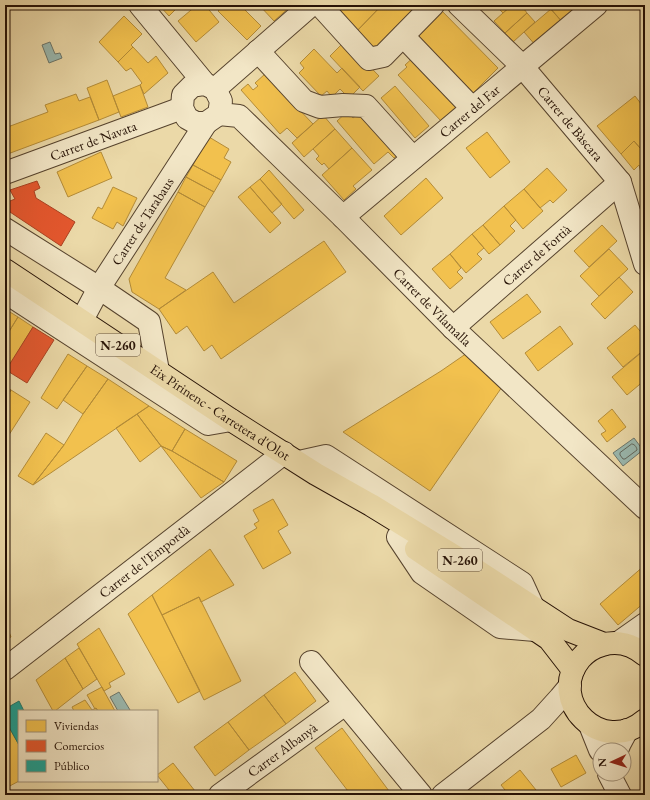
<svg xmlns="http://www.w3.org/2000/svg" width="650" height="800" viewBox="0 0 650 800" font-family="'EB Garamond',serif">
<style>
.water{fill:#9ab9b0;stroke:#6b766c}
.homes{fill:#f2c14e;stroke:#b48c38}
.shops{fill:#e4572e;stroke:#ab4222}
.public{fill:#17a398;stroke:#1b776c}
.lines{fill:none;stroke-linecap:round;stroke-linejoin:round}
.shore{stroke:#60655a;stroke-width:1}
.minor-casing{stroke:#56432e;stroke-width:24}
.major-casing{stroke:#251105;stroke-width:24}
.minor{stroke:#f2e6c6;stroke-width:22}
.major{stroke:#ebd9a8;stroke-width:22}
.labels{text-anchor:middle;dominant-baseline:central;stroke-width:4;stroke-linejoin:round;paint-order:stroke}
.shield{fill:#f2e6c6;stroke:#62513f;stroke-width:1}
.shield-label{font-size:13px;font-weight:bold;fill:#251105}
.street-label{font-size:14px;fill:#251105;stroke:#f2e6c6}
</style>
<rect width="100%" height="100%" fill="#ebd9a8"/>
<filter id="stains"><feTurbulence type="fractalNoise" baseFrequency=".005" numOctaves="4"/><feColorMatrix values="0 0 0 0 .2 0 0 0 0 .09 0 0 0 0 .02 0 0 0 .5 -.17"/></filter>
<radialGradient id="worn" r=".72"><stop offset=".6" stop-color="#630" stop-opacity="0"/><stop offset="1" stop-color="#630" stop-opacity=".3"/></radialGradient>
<path class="water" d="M50,42L55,54L60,53L62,58L49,63L42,45Z
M634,438L643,450L623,466L613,453Z
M119,692L130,710L128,711H118L110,697Z"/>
<path class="homes" d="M159,5H180L169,16Z
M197,5H205L219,22L196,42L178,21Z
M224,5H240L261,26L247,40L218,11Z
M259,5H292L274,21Z
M342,5H382L355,33L334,13Z
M382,5H387L391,9L394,5H419L373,52L355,33Z
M495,5H512L503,13Z
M512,5H521L527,13L505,33L494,21Z
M547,5H585L564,24Z
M439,8L498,68L473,93L414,33Z
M551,9L564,24L537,47L524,32Z
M527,13L535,22L513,42L505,33Z
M124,16L142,34L131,45L133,47L118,62L99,42Z
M345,41L379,76L363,91L330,56Z
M133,47L148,63L156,56L168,73L144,94L140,85L142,83L131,68L126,71L118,62Z
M314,49L337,73L342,68L360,87L349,98L340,89L332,97L327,91L321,96L299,73L304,68L300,63Z
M416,55L460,103L441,121L398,75L407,67L405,65Z
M265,74L292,102L313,124L297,138L287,128L280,134L241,90L248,84L253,90L258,86L255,83Z
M107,80L119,112L99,120L87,88Z
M140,85L148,107L121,117L113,96Z
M395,86L429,126L415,138L381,98Z
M76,94L79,101L90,97L99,120L5,155V128L48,112L45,105Z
M635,96L645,109V146L640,148L634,141L621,154L597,126Z
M347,112L353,118L358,114L371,128L373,126L401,151L394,158L388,152L374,164L337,121Z
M323,115L335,129L304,157L292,143Z
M335,129L352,148L329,169L324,163L322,165L316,159L319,156L313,149Z
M487,132L510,162L490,178L466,148Z
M209,137L229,149L224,158L231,162L221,180L193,165Z
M634,141L640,148L645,146V188L639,165L634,170L621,154Z
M352,148L372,170L353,186L356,189L344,200L322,175Z
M101,152L112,178L68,197L57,172Z
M193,165L221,180L214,192L186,177Z
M547,168L567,190L553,203L550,200L540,208L524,189Z
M269,170L304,210L294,219L260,179Z
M186,177L214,192L205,207L178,192Z
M426,178L443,198L401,235L384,216Z
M260,179L282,204L272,213L250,187Z
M113,187L137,198L123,226L117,222L113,229L92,218L98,207L102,209Z
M250,187L281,223L270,233L238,197Z
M524,189L543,211L523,229L504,206Z
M178,192L205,207L165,278L186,290L159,309L132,292L129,279Z
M504,206L516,220L510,226L515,231L500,245L483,225Z
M483,225L500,245L489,254L472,234Z
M602,225L617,241L589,267L574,251Z
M472,234L484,248L477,254L482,259L466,273L450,254Z
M324,241L346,272L221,359L212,345L204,351L187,326L176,334L159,309L213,272L234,303Z
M609,249L628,269L599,296L580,276Z
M450,254L461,268L457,272L463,278L450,289L432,269Z
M619,277L633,292L605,319L591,304Z
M527,294L541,312L503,339L490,322Z
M5,309L18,317L5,338Z
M18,317L33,327L10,365L5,362V338Z
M635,325L645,337V349L623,367L607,348Z
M560,326L573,344L538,371L525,353Z
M470,351L502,387L430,491L343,432L441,371Z
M642,352L645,356V380L627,395L612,377Z
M68,354L87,366L57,409L41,398Z
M87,366L108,379L83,414L63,400Z
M108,379L149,406L33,485L64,445L83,414Z
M5,386L11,390L5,400Z
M11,390L30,402L5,441V400Z
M149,406L185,429L172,451L161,446L137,414Z
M612,409L626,427L607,442L601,434L606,431L598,421Z
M137,414L161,446L140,462L116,428Z
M185,429L237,461L224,482L172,451Z
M46,433L64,445L33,485L18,476Z
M161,446L172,451L224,482L201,498Z
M273,499L288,525L278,531L291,553L263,569L244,536L257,528L254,524L259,521L253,510Z
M210,549L234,585L201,602L199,597L162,615L152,595Z
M645,565V602L618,625L600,604Z
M152,595L200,691L178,703L128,614Z
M199,597L241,681L204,700L162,615Z
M5,622L11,637L5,640Z
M99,628L125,674L109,683L111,687L104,691L77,644Z
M79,648L97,679L83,689L65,658Z
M65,658L83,689L55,711H53L36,680Z
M295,672L316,701L286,724L264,695Z
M102,687L104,691L115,711H98L96,708L95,709L87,695Z
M264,695L286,724L249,750L228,722Z
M85,700L92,710L96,708L98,711H74L72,707Z
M5,720L19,745V781L6,788L5,786Z
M228,722L249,750L215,776L194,747Z
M342,728L392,795H351L315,748Z
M576,755L586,773L561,787L551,769Z
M173,763L195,791L190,795H173L157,775Z
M520,770L540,795H509L501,785Z"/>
<path class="shops" d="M37,181L40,188L34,191L36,198L75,222L61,246L10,212L5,204V203L15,199L10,190Z
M33,327L54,340L27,383L6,370Z"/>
<path class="public" d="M19,701L24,711H19V745L5,720V709Z"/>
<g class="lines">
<path class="shore" d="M632,444C635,444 637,448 637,450L625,459H623L620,455V453Z"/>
<g class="minor-casing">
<g id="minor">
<path d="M140,5L205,84"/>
<path d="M320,5L369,59L383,56L433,5"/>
<path id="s1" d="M459,5L522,66L620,182L645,264"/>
<path d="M403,36L472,108"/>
<path d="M258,51L304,101L320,107L343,105L366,106L413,158"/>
<path d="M205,84L215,89L221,101L219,114L206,123H196L187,118L182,108L183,95L192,86Z"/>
<path d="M215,89L311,5"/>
<path id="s2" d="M219,114L239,116L343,217L453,328L645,508"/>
<path id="s3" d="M5,173L182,108"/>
<path id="s4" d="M343,217L596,5"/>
<path d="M5,229L99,288L149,322L158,371"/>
<path d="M5,292L208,424L231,420"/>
<path id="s5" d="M82,320L99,288L206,123"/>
<path id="s6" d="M453,328L620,182"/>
<path d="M299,462L326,456L522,583L533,607"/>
<path d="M398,537L422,573L500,627L535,630"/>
<path d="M618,643L645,624"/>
<path d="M311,662L421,795"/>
<path id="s7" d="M5,669L284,453"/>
<path d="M590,725L600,750"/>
<path d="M617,750L620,743L627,730"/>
<path d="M609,774L620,795"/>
<path id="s8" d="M220,795L345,704"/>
<path d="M443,795L541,719L560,698L570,686"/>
</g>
</g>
<g class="major-casing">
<g id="major">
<path id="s9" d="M5,270L231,420L316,474L371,505L459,559L568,630L604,644"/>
<path d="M416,549L549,639L573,670"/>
<path d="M645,655C633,645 618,640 602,645C594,647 586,652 580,659C546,701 602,757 645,720"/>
</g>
</g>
<use href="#minor" class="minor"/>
<use href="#major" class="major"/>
</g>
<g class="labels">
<g class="shield">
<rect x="96" y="334" width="44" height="22" rx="3"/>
<rect x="438" y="549" width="44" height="22" rx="3"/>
</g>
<g class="shield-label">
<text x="118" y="345">N-260</text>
<text x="460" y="560">N-260</text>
</g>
<g class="street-label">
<text stroke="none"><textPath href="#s4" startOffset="165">Carrer del Far</textPath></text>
<text stroke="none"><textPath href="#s1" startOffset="163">Carrer de Bàscara</textPath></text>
<text stroke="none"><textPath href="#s3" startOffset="94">Carrer de Navata</textPath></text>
<text stroke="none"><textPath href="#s5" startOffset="116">Carrer de Tarabaus</textPath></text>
<text stroke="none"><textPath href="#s6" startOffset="111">Carrer de Fortià</textPath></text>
<text stroke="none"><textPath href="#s2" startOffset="292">Carrer de Vilamalla</textPath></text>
<text stroke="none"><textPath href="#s9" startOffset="258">Eix Pirinenc - Carretera d'Olot</textPath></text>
<text stroke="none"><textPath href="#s7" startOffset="176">Carrer de l'Empordà</textPath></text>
<text stroke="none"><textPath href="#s8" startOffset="77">Carrer Albanyà</textPath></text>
</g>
</g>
<rect width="650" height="800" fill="none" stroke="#ebd9a8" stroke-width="20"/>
<rect x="6" y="6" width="638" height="788" fill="none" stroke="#251105" stroke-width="2"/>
<rect x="10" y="10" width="630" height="780" fill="none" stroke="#251105"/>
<rect x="18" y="710" width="140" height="72" fill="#f2e6c6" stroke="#a09179"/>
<rect x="26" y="720" width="20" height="12" fill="#f2c14e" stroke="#a09179"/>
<text x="54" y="730" font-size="12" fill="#251105">Viviendas</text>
<rect x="26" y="740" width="20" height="12" fill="#e4572e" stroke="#a09179"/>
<text x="54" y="750" font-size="12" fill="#251105">Comercios</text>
<rect x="26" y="760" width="20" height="12" fill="#17a398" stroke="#a09179"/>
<text x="54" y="770" font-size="12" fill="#251105">Público</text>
<g transform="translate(612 762) rotate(266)"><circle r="19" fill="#f2e6c6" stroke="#a09179"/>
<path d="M0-3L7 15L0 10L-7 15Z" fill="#8f2418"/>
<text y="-6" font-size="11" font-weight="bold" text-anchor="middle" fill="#251105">N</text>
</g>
<rect width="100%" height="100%" filter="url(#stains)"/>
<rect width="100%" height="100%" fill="url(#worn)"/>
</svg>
